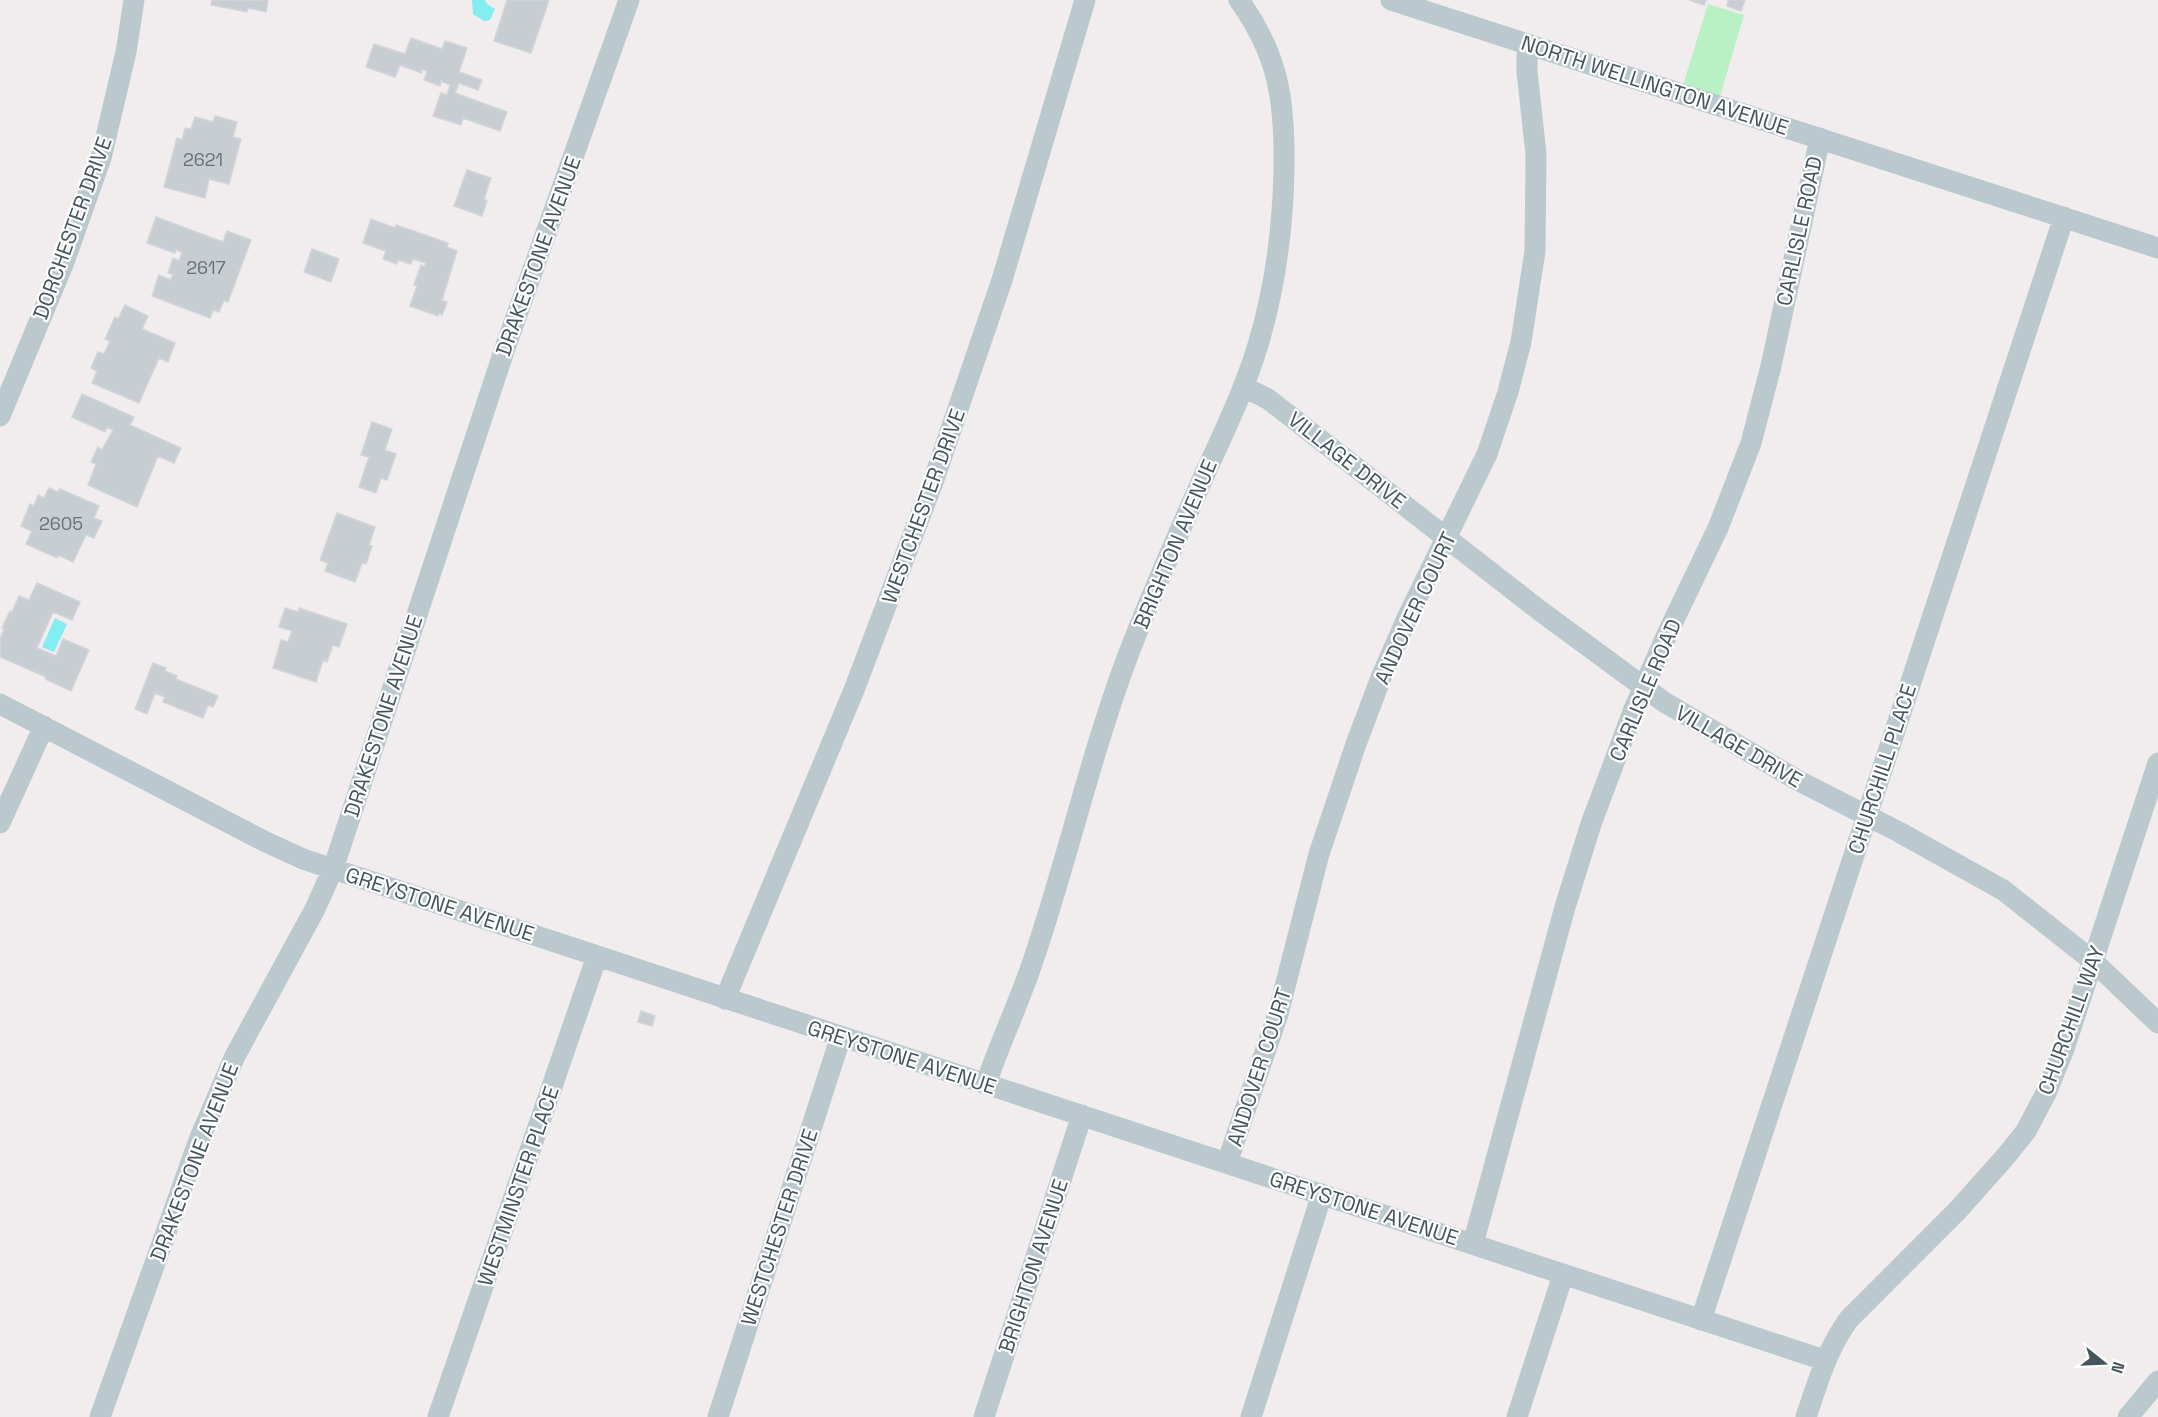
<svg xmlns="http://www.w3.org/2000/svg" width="2158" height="1417" viewBox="0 0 2158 1417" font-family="'Space Grotesk',sans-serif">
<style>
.green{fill:#b9f1c5}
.water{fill:#84edf0}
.building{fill:#c7cdd1;stroke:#d1d5da;stroke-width:1.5}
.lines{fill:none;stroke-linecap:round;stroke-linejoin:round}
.minor{stroke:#bbc9ce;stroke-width:21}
.labels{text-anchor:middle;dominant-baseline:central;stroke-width:4.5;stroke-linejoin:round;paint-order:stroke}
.number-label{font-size:18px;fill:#667379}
.street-label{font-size:21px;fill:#45555c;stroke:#fff}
</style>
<rect width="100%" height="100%" fill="#f1edee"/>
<path class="green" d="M1708,4L1744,15L1720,96L1683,85Z"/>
<path class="water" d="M472,0H485L487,4L495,9L490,20L484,21L473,14Z
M55,618L67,624L54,652L42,647Z"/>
<path class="building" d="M212,0H268L266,12L248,8L247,12L211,5Z
M507,0H549L531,53L494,41Z
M1689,0H1706L1704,5Z
M1728,0H1745L1741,11L1727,6Z
M411,38L442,49L445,41L467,48L459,72L482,80L478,90L459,83L455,93L507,112L500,131L463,118L461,125L433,116L441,93L447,95L450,85L441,81L440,86L424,80L427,71L421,69L422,73L400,65L395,77L366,67L374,44L405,54Z
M215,116L237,122L233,137L241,139L229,184L209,179L205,198L164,187L177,138L182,140L185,128L191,129L195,117L213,122Z
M467,170L491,178L484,199L487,201L482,216L454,206Z
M156,217L223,242L227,231L251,240L228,302L224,300L219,312L213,310L210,318L152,296L159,275L171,280L173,274L168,273L173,258L179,261L182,252L176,250L175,253L147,243Z
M371,219L395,228L396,225L448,243L447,247L457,251L442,300L447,302L442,315L439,313L438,316L410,306L417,286L414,285L421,265L424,267L426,263L413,259L411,264L398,260L397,264L383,259L386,251L363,243Z
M312,249L339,259L331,282L304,272Z
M125,305L148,316L142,329L175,343L168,362L159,358L139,403L92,383L97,371L91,368L98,352L104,354L110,341L105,339L115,317L118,319Z
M82,394L134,417L130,425L181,448L174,463L158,456L137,507L88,485L96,464L91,462L98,447L102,450L113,430L107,427L105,432L72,417Z
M372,422L392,429L385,450L396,454L387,480L381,478L376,493L359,487L369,457L361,455Z
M49,488L58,492L60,489L99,506L94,518L102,521L94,538L86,535L73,562L58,555L57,558L26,544L32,531L21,526L30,504L34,506L38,495L44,498Z
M337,513L375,527L369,545L372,546L366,564L362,563L355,582L325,571L328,563L320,560Z
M37,583L80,602L72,620L53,612L37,648L56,656L63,639L89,650L71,691L45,679L46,677L0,657V639L4,629L2,628L10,611L12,612L19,596L29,600Z
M285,608L298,612L299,608L347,624L339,647L333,645L327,662L323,660L316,682L273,668L281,640L288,642L292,631L279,627Z
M153,663L166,668L165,671L177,676L176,679L218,696L213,707L208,705L203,718L163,702L165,697L155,693L147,714L135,709Z
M641,1011L655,1016L652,1026L638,1022Z"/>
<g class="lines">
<path class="minor" d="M1391,0L2158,248
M1244,387L1268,399L1539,610L1664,702L1799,781L1899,832L2003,890L2093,961L2158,1023
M0,416L64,262L101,158L126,52L134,0
M0,704L266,842L303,859L1824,1360
M0,823L44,726
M725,999L854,690L933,482L1002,280L1085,0
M986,1084C1000,1042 1019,1003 1033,961C1067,861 1090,757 1127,658C1150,597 1177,537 1203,478C1223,434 1244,391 1258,345C1275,288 1283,228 1284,169C1285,101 1279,56 1239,0
M1227,1163L1278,1014L1319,854L1356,744L1382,675L1408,616L1487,454L1508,392L1521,342L1535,251L1536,154L1527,72V56L1530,45
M1473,1244L1565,907L1591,824L1634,709L1669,630L1718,528L1751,443L1771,366L1820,138
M1701,1320L2064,217
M100,1417L199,1140L235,1056L315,909L333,869L504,351L629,0
M438,1417L597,956
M718,1417L841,1036
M984,1417L1082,1115
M1251,1417L1322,1194
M1517,1417L1563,1275
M1806,1417C1818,1382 1827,1349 1849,1319L1958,1210L2006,1156L2026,1131L2046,1093L2064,1049L2158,763
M2128,1417L2158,1381"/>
</g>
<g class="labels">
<g class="number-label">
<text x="203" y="159">2621</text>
<text x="206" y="267">2617</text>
<text x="61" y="523">2605</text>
</g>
<g class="street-label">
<text transform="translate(1655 85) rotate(18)">NORTH WELLINGTON AVENUE</text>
<text transform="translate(72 228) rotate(-70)">DORCHESTER DRIVE</text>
<text transform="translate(1799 231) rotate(-78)">CARLISLE ROAD</text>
<text transform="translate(538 256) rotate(-70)">DRAKESTONE AVENUE</text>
<text transform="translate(1347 460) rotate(38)">VILLAGE DRIVE</text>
<text transform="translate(923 506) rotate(-70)">WESTCHESTER DRIVE</text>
<text transform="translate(1175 544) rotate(-67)">BRIGHTON AVENUE</text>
<text transform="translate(1415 608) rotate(-65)">ANDOVER COURT</text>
<text transform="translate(1645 690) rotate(-67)">CARLISLE ROAD</text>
<text transform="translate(383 716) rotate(-72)">DRAKESTONE AVENUE</text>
<text transform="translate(1739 746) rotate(30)">VILLAGE DRIVE</text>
<text transform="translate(1882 769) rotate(-72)">CHURCHILL PLACE</text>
<text transform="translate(440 904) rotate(18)">GREYSTONE AVENUE</text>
<text transform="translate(2071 1020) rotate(-70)">CHURCHILL WAY</text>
<text transform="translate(902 1057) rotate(18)">GREYSTONE AVENUE</text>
<text transform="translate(1259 1067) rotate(-72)">ANDOVER COURT</text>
<text transform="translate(194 1162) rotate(-69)">DRAKESTONE AVENUE</text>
<text transform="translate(518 1186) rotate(-71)">WESTMINSTER PLACE</text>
<text transform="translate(1364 1208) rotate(18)">GREYSTONE AVENUE</text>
<text transform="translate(779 1227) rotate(-72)">WESTCHESTER DRIVE</text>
<text transform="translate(1033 1266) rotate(-72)">BRIGHTON AVENUE</text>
</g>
</g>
<g transform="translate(2104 1363) rotate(108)" stroke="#ffffff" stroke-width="4.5" paint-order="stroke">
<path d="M0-4.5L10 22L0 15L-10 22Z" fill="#45555c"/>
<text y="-9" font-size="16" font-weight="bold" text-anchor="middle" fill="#45555c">N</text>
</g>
</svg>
